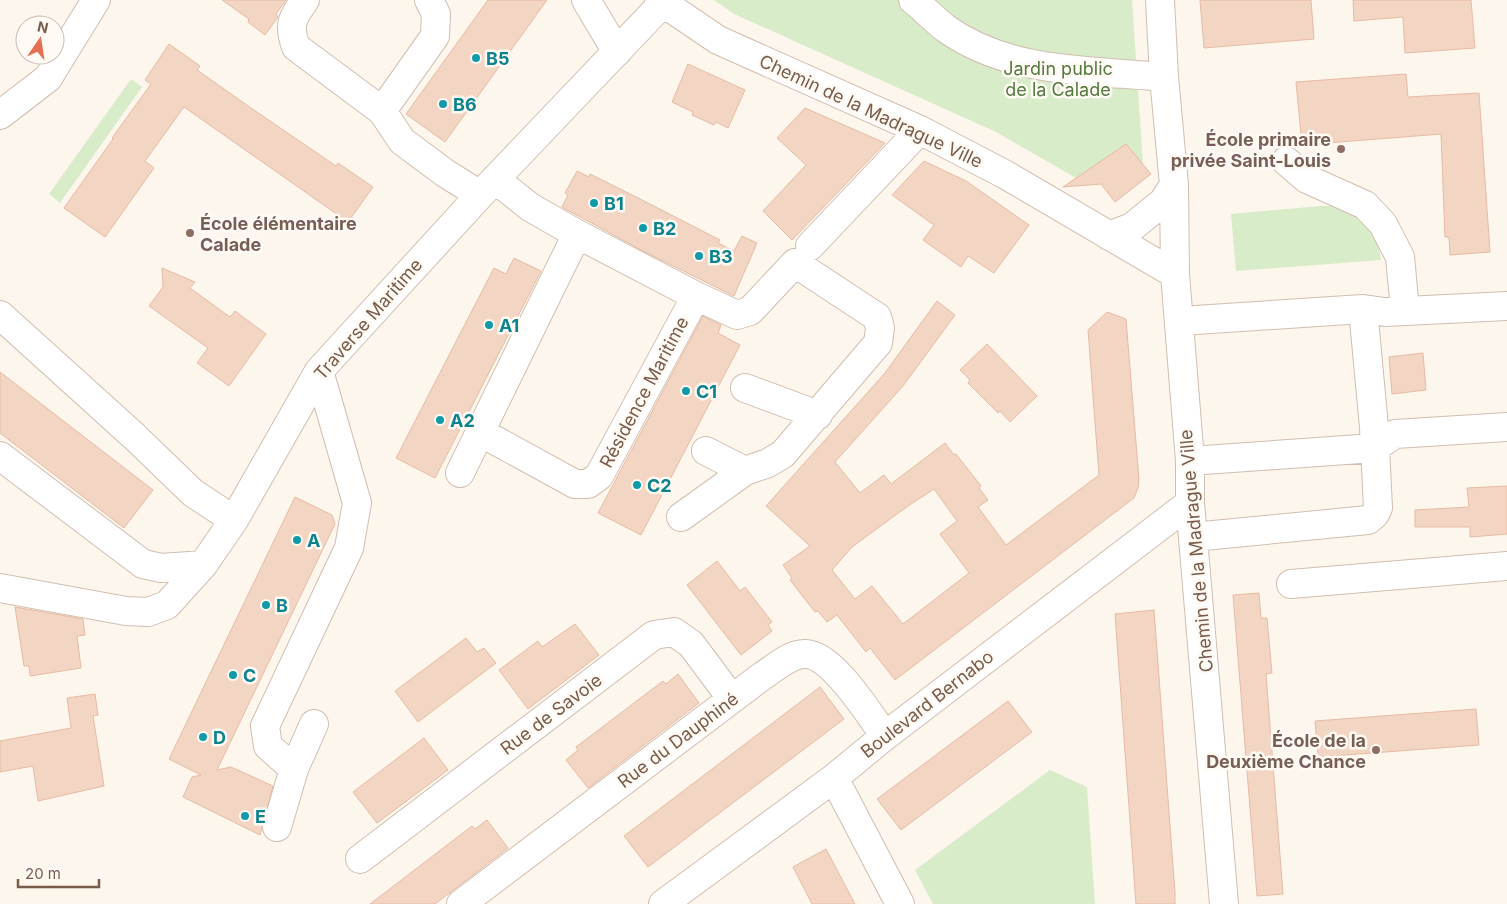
<svg xmlns="http://www.w3.org/2000/svg" width="1507" height="904" viewBox="0 0 1507 904" font-family="Inter,sans-serif">
<style>
.green{fill:#d8ecc9}
.building{fill:#f3d5c3;stroke:#e6bba3;fill-rule:evenodd}
.lines{fill:none;stroke-linecap:round;stroke-linejoin:round}
.minor-casing{stroke:#d1beb0;stroke-width:30}
.minor{stroke:#fff;stroke-width:28}
.culture-dot{fill:#0f9aa8;stroke:#fffaf3;stroke-width:2}
.education-dot{fill:#8d6e63;stroke:#fffaf3;stroke-width:2}
.labels{text-anchor:middle;dominant-baseline:central;stroke-width:5;stroke-linejoin:round;paint-order:stroke}
.culture-label{font-size:18px;font-weight:bold;fill:#0d838f;stroke:#fffaf3;text-anchor:start}
.park-label{font-size:18px;fill:#537a41;stroke:#fffaf3}
.street-label{font-size:18px;fill:#7a5c4d;stroke:#fffaf3}
.education-label{font-size:18px;font-weight:bold;fill:#785e54;stroke:#fffaf3;text-anchor:end}
</style>
<rect width="100%" height="100%" fill="#fdf6ec"/>
<path class="green" d="M714,0H1132L1143,165L1151,174L1119,198L1114,199L1101,184L1088,185L996,132L734,14Z
M131,79L142,87L60,203L49,194Z
M1321,206H1335L1360,216L1377,236L1381,260L1236,271L1231,214Z
M1050,770L1087,787L1095,904H933L915,870Z"/>
<path class="building" d="M222,0H286L276,14L278,17L265,35L248,22L249,19Z
M488,0H547L445,142L406,114Z
M1200,0H1311L1314,39L1204,48Z
M1353,0H1471L1475,48L1405,53L1403,17L1354,21Z
M169,44L200,66L197,70L251,108L336,166L338,163L373,187L348,222L184,107L145,161L154,168L105,237L64,208L113,139L112,138L151,84L145,80Z
M688,64L745,90L728,128L716,122L714,125L692,115L693,112L672,102Z
M1406,74L1408,97L1479,93L1490,252L1450,255L1449,237H1445L1441,134L1302,145L1296,82Z
M805,108L885,143L792,240L763,211L806,165L777,138Z
M1126,144L1151,174L1115,202L1101,184L1063,187Z
M924,161L966,181L1029,225L994,273L968,256L961,267L923,240L934,225L892,195Z
M577,171L589,177L590,174L644,201L720,240L718,243L734,251L742,236L757,243L734,296L643,251L562,207L568,195L565,193Z
M514,258L541,271L435,478L396,458L494,268L506,274Z
M162,268L195,282L190,288L230,317L235,311L266,334L229,386L197,363L208,348L149,306L163,287Z
M937,301L955,315L903,386L835,462L860,493L884,475L891,484L945,443L954,455L956,454L981,486L979,488L988,500L978,507L1006,545L1099,475L1088,330L1107,312L1126,319L1139,480L1138,488L1134,498L895,680L870,648L866,652L837,615L827,622L818,611L815,612L790,580L792,578L783,565L810,546L766,506L885,373ZM934,489L957,521L940,534L969,573L903,624L872,586L855,599L832,570L852,547L908,506Z
M703,316L721,325L718,333L740,345L641,535L598,513Z
M987,344L1037,396L1010,422L1000,411L998,413L968,383L970,380L960,370Z
M1423,353L1426,390L1392,394L1389,357Z
M0,372L153,490L124,528L0,433Z
M1507,486V534L1470,537V527H1415V510L1469,507L1467,488Z
M295,497L332,515L335,524L217,770L231,767L273,786L260,835L183,797L192,777L201,775L169,759Z
M717,561L740,591L745,587L772,622L768,625L772,631L741,655L687,585Z
M1259,593L1261,618H1267L1272,673L1266,674L1283,894L1257,896L1233,595Z
M15,607L83,619L85,635L77,636L81,668L30,676L29,666H24Z
M1154,610L1175,893V904H1136L1115,614Z
M575,624L599,655L528,709L499,670L538,641L542,647Z
M466,638L477,652L484,648L496,663L418,722L395,691Z
M678,674L699,703L588,788L566,760L578,750L576,747L663,681L666,684Z
M820,687L844,719L648,867L624,836Z
M95,694L98,715L93,716L104,786L38,801L33,766L0,772V741L71,728L67,698Z
M1008,701L1032,732L901,830L877,799Z
M1476,709L1479,745L1318,757L1315,721Z
M424,738L448,770L377,823L353,792Z
M487,820L508,848L435,904H370L472,826L475,829Z
M826,849L855,904H812L793,867Z"/>
<g class="lines">
<g class="minor-casing">
<path id="minor" d="M305,0C292,18 288,25 296,47L382,111L402,141L445,173L480,195
M586,0L617,52
M659,0L718,40L920,130L1006,175L1175,274
M913,0C924,9 934,19 945,28C1009,74 1090,70 1164,77
M1160,0L1164,77L1174,185L1175,274L1190,461V503L1224,904
M382,111L435,36L436,14L429,0
M0,115L48,78L96,0
M1286,161L1307,179L1365,205L1383,224L1400,257L1405,310
M495,179L530,207L577,234L696,296L737,315L750,311L795,263L877,317L880,328L878,343L783,454L768,463L745,471L706,451
M1109,236L1132,227L1163,202L1174,185
M810,246L920,130
M0,315L135,437L193,493L234,520
M1180,321L1363,309L1385,312L1507,306
M745,388L818,415
M480,432L575,484H588L599,476L696,296
M0,456L143,564L161,568L203,565
M1190,461L1374,448L1395,434L1507,427
M460,473L577,234
M681,517L745,471
M1193,537L1368,520L1375,514L1378,508L1374,427L1363,309
M1291,584L1507,566
M0,588L126,611L148,612L167,605L203,565L234,520L319,371L480,195L663,3
M294,769L268,746L265,726L349,548L357,503L319,371
M834,778L900,904
M277,827L294,769L314,724
M360,859L654,635L674,632L691,644L732,699
M461,904L761,677C774,669 790,653 806,654C833,655 869,714 885,736
M663,904L834,778L885,736L1190,503"/>
</g>
<use href="#minor" class="minor"/>
</g>
<g class="culture-dot">
<circle cx="476" cy="58" r="5"/>
<circle cx="443" cy="104" r="5"/>
<circle cx="594" cy="203" r="5"/>
<circle cx="643" cy="228" r="5"/>
<circle cx="699" cy="256" r="5"/>
<circle cx="489" cy="325" r="5"/>
<circle cx="686" cy="391" r="5"/>
<circle cx="440" cy="420" r="5"/>
<circle cx="637" cy="485" r="5"/>
<circle cx="297" cy="540" r="5"/>
<circle cx="266" cy="605" r="5"/>
<circle cx="233" cy="675" r="5"/>
<circle cx="203" cy="737" r="5"/>
<circle cx="245" cy="816" r="5"/>
</g>
<g class="education-dot">
<circle cx="1341" cy="149" r="5"/>
<circle cx="190" cy="233" r="5"/>
<circle cx="1376" cy="750" r="5"/>
</g>
<g class="labels">
<g class="culture-label">
<text x="486" y="58">B5</text>
<text x="453" y="104">B6</text>
<text x="604" y="203">B1</text>
<text x="653" y="228">B2</text>
<text x="709" y="256">B3</text>
<text x="499" y="325">A1</text>
<text x="696" y="391">C1</text>
<text x="450" y="420">A2</text>
<text x="647" y="485">C2</text>
<text x="307" y="540">A</text>
<text x="276" y="605">B</text>
<text x="243" y="675">C</text>
<text x="213" y="737">D</text>
<text x="255" y="816">E</text>
</g>
<g class="park-label">
<text x="1058" y="68">Jardin public<tspan x="1058" dy="21">de la Calade</tspan></text>
</g>
<g class="street-label">
<text transform="translate(871 111) rotate(25)">Chemin de la Madrague Ville</text>
<text transform="translate(368 319) rotate(-49)">Traverse Maritime</text>
<text transform="translate(644 392) rotate(-62)">Résidence Maritime</text>
<text transform="translate(1196 551) rotate(-95)">Chemin de la Madrague Ville</text>
<text transform="translate(927 704) rotate(-38)">Boulevard Bernabo</text>
<text transform="translate(551 714) rotate(-37)">Rue de Savoie</text>
<text transform="translate(678 740) rotate(-37)">Rue du Dauphiné</text>
</g>
<g class="education-label">
<text x="1331" y="139">École primaire<tspan x="1331" dy="21">privée Saint-Louis</tspan></text>
<text x="200" y="223" text-anchor="start">École élémentaire<tspan x="200" dy="21">Calade</tspan></text>
<text x="1366" y="740">École de la<tspan x="1366" dy="21">Deuxième Chance</tspan></text>
</g>
</g>
<g transform="translate(40 40) rotate(13)"><circle r="24" fill="#fffaf3" stroke="#cabbb1"/>
<path d="M0-4L9 19L0 12L-9 19Z" fill="#e76f51"/>
<text y="-8" font-size="14" font-weight="bold" text-anchor="middle" fill="#7a5c4d">N</text>
</g>
<path d="M18 879v8h81v-8" fill="none" stroke="#7a5c4d" stroke-width="2.5"/>
<text x="25" y="879" font-size="15" fill="#7a5c4d" stroke="#fffaf3" stroke-width="4" paint-order="stroke">20 m</text>
</svg>
